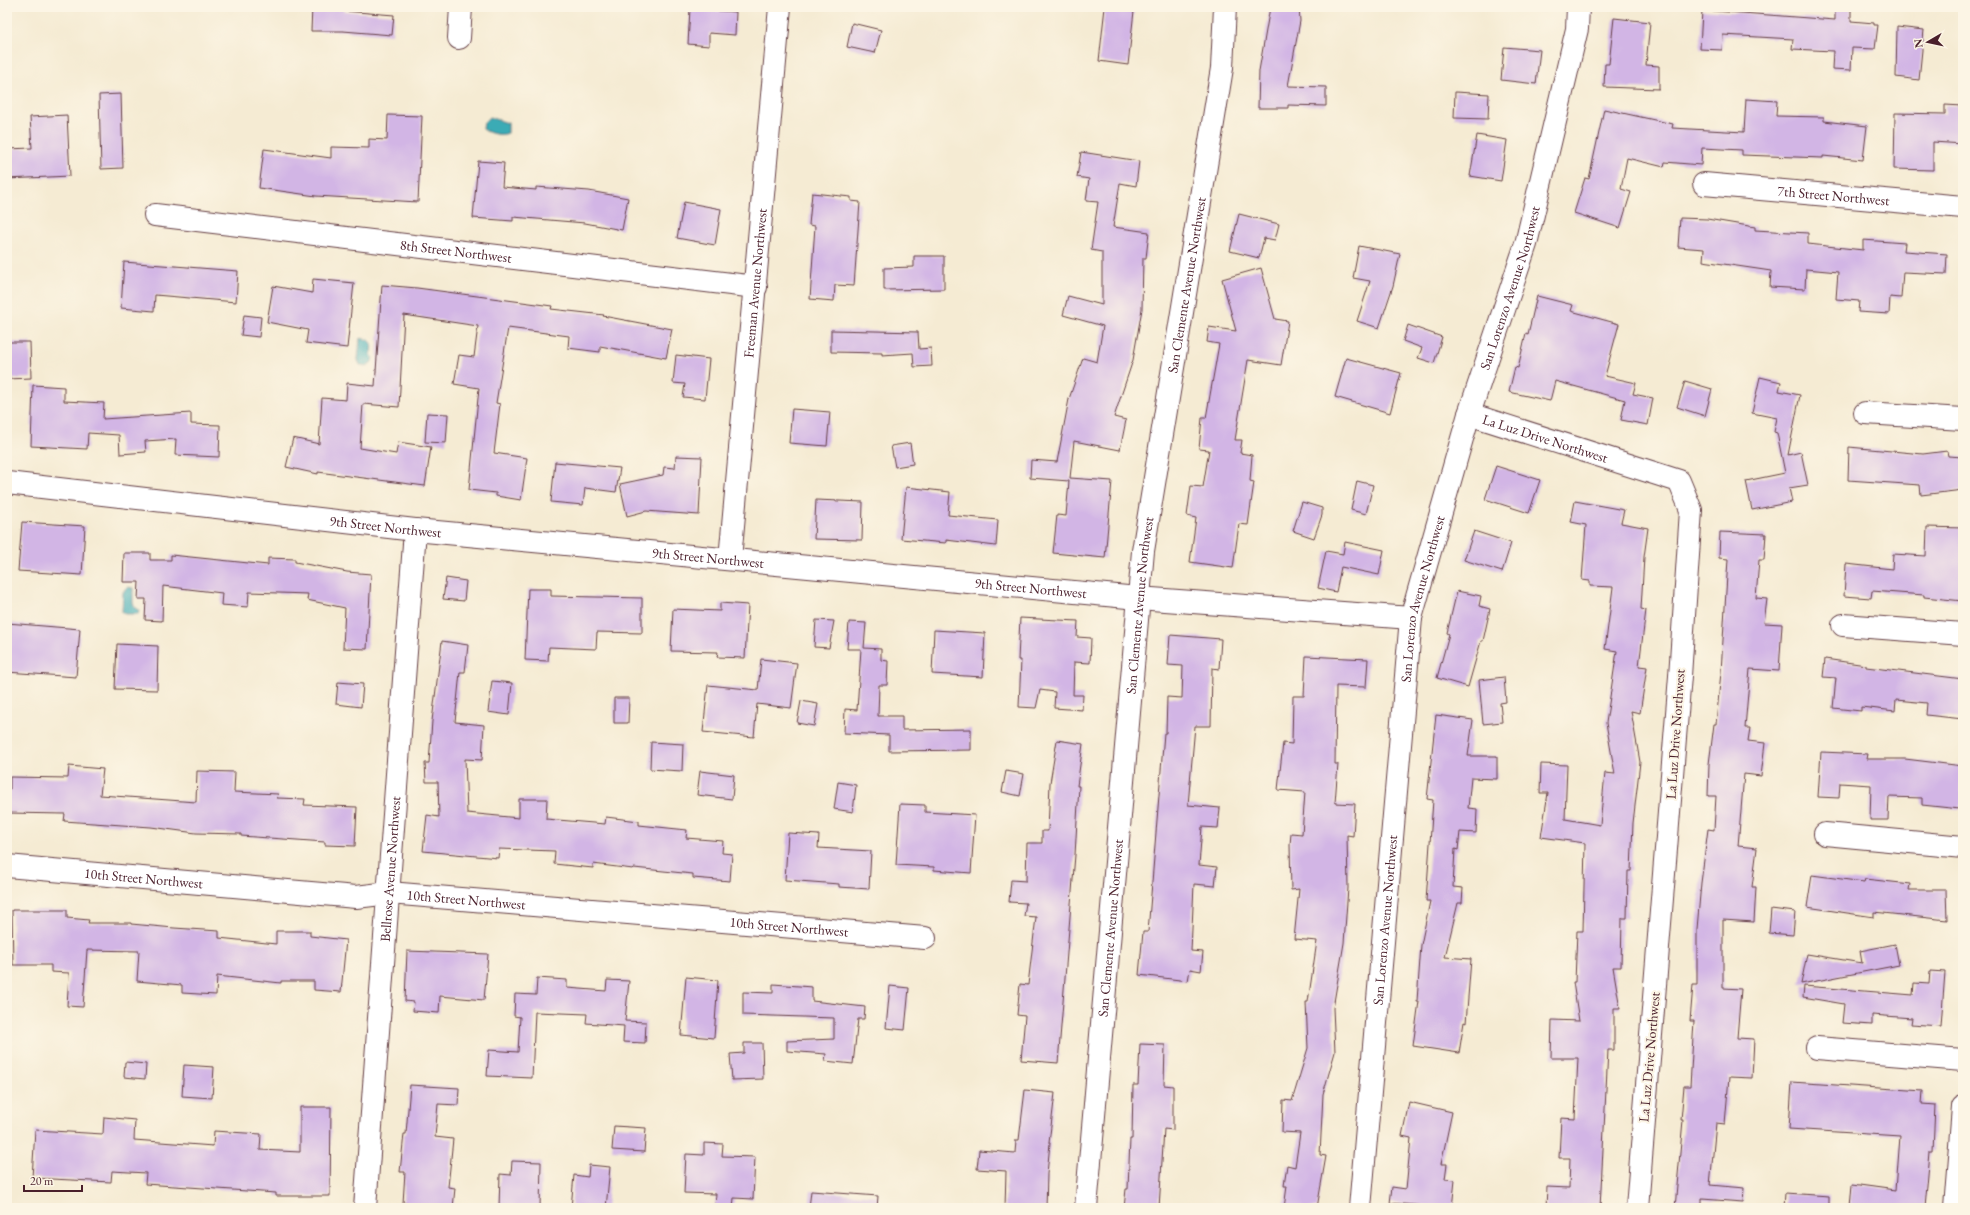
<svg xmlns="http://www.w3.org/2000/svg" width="1970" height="1215" viewBox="0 0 1970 1215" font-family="'EB Garamond',serif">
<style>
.water{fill:#3aabb5;stroke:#426570}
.building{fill:#d2b5e5}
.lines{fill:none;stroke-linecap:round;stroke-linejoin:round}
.minor-casing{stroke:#643e44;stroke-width:24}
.minor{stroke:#fff;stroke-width:22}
.labels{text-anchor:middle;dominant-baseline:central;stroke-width:4;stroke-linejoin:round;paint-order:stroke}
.street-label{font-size:14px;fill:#4a1f2b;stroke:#fcf5e5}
</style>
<rect width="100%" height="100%" fill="#fcf5e5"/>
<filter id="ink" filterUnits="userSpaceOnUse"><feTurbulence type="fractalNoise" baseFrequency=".025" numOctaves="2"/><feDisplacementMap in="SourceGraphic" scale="8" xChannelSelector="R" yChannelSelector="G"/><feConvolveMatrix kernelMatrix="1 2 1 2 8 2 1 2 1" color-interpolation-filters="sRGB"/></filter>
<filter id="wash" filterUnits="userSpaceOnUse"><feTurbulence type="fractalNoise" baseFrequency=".012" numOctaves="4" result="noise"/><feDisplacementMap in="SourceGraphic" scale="16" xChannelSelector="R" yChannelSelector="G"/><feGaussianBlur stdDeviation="0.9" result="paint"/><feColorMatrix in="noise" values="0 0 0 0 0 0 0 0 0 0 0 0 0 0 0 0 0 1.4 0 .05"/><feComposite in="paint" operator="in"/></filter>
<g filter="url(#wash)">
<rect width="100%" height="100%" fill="#f5ebd3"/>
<path class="water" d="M489,117L508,123V133C502,136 489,134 483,129L484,122Z
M360,338L369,340L372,343L371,355L373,357L372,362L367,366L360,365L358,360Z
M127,587L133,588V603L135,608L139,610L138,614H125L122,612L123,592Z"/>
<g id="blocks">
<path class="building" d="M312,7H344V11L394,15L392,35L343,31H311Z
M1105,7L1134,11L1128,65L1099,61Z
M1270,7H1299L1300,21L1288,86L1326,87V106L1288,105V108H1258L1259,71Z
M1835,7H1851V21L1874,23V25H1878L1875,49L1852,48L1851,70L1832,69L1833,51L1792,49L1793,39L1723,35L1722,50L1700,49L1702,10L1835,20Z
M690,9L736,12L735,35L709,33V46L688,44Z
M1614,18L1650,22L1646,65L1659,66V89L1604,87L1605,64H1609Z
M852,23L881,30L875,53L847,47Z
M1897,27L1924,30L1919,80L1896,77Z
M1504,47L1540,50L1536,84L1501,80Z
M1455,92L1489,94L1488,119L1454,118Z
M121,94L123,168L101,169L99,95Z
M1746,99L1777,101L1776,116L1824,117V121L1867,126L1863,160L1823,156V158L1742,155V150L1702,148L1701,165L1665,162L1664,167L1627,158L1621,189L1631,192L1620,228L1574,213L1585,178L1589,179L1604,109L1673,124L1672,128L1744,132Z
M1945,105L1963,106V144L1933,142V170L1894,169L1895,113L1945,114Z
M67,115L70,176L7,179V149L32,148L30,117Z
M388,115L422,116L418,202L316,196L259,188L264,149L331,158V147L369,148V139L387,140Z
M1477,135L1507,140L1501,181L1470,176Z
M1081,152L1139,161L1136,186L1120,183L1113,227L1149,232L1146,258H1143L1142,309L1133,360L1114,417L1126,420L1120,450L1074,441L1070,478L1112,481L1105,558L1053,553L1057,515L1066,516L1069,481L1030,478L1031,460L1057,462L1069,399L1083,358L1097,362L1103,326L1063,315L1068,296L1102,305V252L1091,250L1098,202L1086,201L1089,179L1077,177Z
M478,161L504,163L502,187L536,190V187L589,191L628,198L622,230L585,223L513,217V221L473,218Z
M812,193L851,197V201L860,202L854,286L835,285L834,301L810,299L815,226L809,225Z
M684,202L721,209L715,245L677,238Z
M1239,214L1279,224L1275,240L1264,238L1259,258L1230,251Z
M1680,218L1707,219L1755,227V230L1808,233V244L1863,250V240L1905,243L1904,251L1947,254L1946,274L1903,272L1901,298L1890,297L1889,314L1858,312L1859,301L1836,299L1838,272L1806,269L1805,289L1770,287L1771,271L1703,261L1704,249L1678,247Z
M1359,246L1400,254L1393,286L1379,328L1357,321L1370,281L1353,278Z
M914,256H944V289L884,290V268L914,267Z
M124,262L238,271L236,302L155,295L154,311L121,308Z
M1261,268L1275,319L1288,321L1281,365L1248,360L1235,440H1242L1240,453L1252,455L1250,481L1254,482L1248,525L1239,524L1233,568L1190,562L1196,518L1187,516L1191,486L1203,487L1209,450L1199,449L1202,418H1206L1219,344L1207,342L1209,327L1236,331L1222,279Z
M313,279L354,283L347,348L306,343L308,330L267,322L273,286L312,293Z
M382,285L417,288L552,306L551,309L604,315L603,316L672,329L666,358L600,346V352L568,348L569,336L508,328L496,403L500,404L494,453L527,458L521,500L496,496V493L469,490L479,388L454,384L459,355L474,357L478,326L404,315L399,407L363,404L360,448L396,454L398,442L431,447L425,486L318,472V474L286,467L293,438L319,444L322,398L346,400L347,383L375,386Z
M1537,296L1573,305L1571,311L1619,324L1605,376L1636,383L1633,394L1653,398L1648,425L1621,420L1625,400L1555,381L1550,401L1509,392L1515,367L1518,368L1526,333L1528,334Z
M244,315L261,317L259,337L241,335Z
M1408,325L1442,337L1434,363L1418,358L1422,348L1403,341Z
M831,330L918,332L919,349L931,348L932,366L914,367L913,353L882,355V353L831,352Z
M7,342H30L31,378L7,379Z
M676,355L709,359L705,399L683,397L685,384L673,383Z
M1346,358L1401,373L1390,413L1335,397Z
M1760,377L1781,382L1779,391L1800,395L1788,455L1801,452L1808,485L1789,488L1792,502L1752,510L1746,481L1785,473L1777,433L1774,432L1777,418L1752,413Z
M1685,381L1712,389L1705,416L1677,407Z
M33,385L64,387V401L104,403L103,419L191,413V424L220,425L219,457L175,455L176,439L145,441L146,452L120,454L119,435L88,433L87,449L31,446Z
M792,409L830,412L827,446L789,443Z
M427,413L448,414L446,443L425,442Z
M910,443L913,464L895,467L891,446Z
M1849,447L1923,454L1947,451L1948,456L1963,457V490L1921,495L1920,485L1848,480Z
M676,456L702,457L699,515L646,511L627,516L620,484L663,475L664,467L675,468Z
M555,462L620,468L616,492L585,488L583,505L551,502Z
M1496,466L1540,480L1529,513L1485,499Z
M1357,481L1373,485L1366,514L1351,510Z
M906,487L950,492L948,515L998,520L996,546L946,540V543L901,539Z
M816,500L863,502L862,540L814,539Z
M1575,501L1624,510L1621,523L1648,528L1644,557L1641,609L1646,610L1639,666L1647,667L1640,713L1631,711L1640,762L1633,823L1631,871H1628L1627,918H1622L1621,967H1613L1620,1008H1614V1050H1608L1600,1208H1546L1547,1187L1569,1188L1570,1158H1559L1561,1118L1575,1119L1578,1058H1551L1552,1020L1579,1021L1573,982H1575L1577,931H1583L1585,843L1541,837L1548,793H1540L1541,764L1567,765L1565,819L1600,825L1605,773L1615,774L1606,723L1617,651L1605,649L1613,587L1590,586V581L1582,580L1586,525L1571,522Z
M1302,502L1322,508V515L1314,538L1293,531Z
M22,522L85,526L82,575L18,571Z
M1927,527L1963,528V601L1924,597V595L1872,591L1871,598L1844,596L1846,564L1892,569L1893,554L1926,556Z
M1474,531L1511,543L1502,572L1464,560Z
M1720,532L1766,534L1764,560H1759L1756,598L1767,599L1764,623L1782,624L1779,671L1750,669L1745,728H1750L1748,741L1765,743L1761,776L1744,774L1738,846L1757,848L1752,887H1756L1754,922L1723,920V988L1741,989L1737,1038L1754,1039L1752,1078L1729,1077L1725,1124L1716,1123L1710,1185L1744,1188L1743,1202L1702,1199V1208H1675L1683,1120H1681L1684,1086H1690L1694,1021H1690L1693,985H1697V929L1701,883L1708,829L1714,830L1716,796H1708L1709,764L1714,724H1716L1721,672L1728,559L1719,558Z
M1345,542L1384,550L1379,575L1341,567L1336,592L1318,588L1326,551L1343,554Z
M124,553H150V560H171V555L268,565V558L295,559V562L347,572L371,574L367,649L343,648L345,608L307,600L308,594L249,592L248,607L221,605L222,593L163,586L162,621L145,620L146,599H138L139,582H123Z
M446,578L466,581L464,601L443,599Z
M528,589H551V596L642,598V633L597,632L596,649L549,647L548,661L525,660Z
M1457,591L1481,596L1479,606L1490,609L1483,641H1481L1468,687L1437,678L1449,634L1447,633Z
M720,603L748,605L745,658L717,657L718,652L671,651L673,609L720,611Z
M1020,618L1078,621L1077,637L1091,638L1090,663L1074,662L1073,695H1083L1082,710L1054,708L1055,692L1040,690L1036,708L1019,707L1021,660H1018Z
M816,620L834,621L829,648L814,647Z
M849,622L866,623L864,648L881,649V660L888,661L887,685H879L878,716H902V730L971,729V750L889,751V735L844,733L845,709L857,710L861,649H847Z
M7,623L80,629L76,677L7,672Z
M934,630L985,633L983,677L932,674Z
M1170,635L1221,639L1219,669L1212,668L1211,726H1195L1188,805L1220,808L1218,828L1202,827L1199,865L1217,867L1215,886L1194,884L1191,951L1203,952L1201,971L1190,969L1188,981L1139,975L1143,932H1148L1164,733H1166L1167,697L1182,698L1183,666L1168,665Z
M442,641L468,645L465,672H460L455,722L484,725L482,760L465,759L467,813L519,818V799H547L546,819L605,824L606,817L639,821V825L687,830L686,838L723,841L722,853L732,854L730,881L693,878V874L634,868L633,869L593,864V868L554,864L555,851L499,849L498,858L423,851L427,815L439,817L438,782H426L425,763H429L432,721Z
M117,644L158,646L157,690L115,689Z
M1306,656L1368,659L1366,687L1336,686L1335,764H1338L1335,803L1355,804L1353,836L1347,835L1348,888L1344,943L1333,1008L1335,1052L1323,1094L1320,1155L1326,1156L1317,1208H1284L1287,1186H1284L1287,1165L1295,1167L1300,1133L1282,1132L1283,1100L1292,1101L1308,1048L1306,1002H1308L1317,941L1294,939L1299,889L1291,890L1290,845L1291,833L1302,834L1305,792L1278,790L1283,743L1292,744L1293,696H1304Z
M761,659L797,663L791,708L757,704L754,737L703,732L708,685L758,690Z
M1825,659L1866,665V667L1963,679V719L1926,715L1927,703L1896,700L1895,711L1861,707V711L1833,708L1836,678L1823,677Z
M1504,677L1506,702L1500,703L1502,722L1483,724L1479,680Z
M492,681L512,683L509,715L488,712Z
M338,682L363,684L361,707L336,704Z
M614,698H629L628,723H614Z
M801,701L818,704L814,726L797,723Z
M1436,715L1473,720L1468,756H1497V779L1471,778L1468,808L1477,809L1476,833L1460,832L1458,850L1455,849L1453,887L1463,888L1462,903H1458L1445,957L1471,959L1466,1023L1464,1022L1459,1053L1413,1046L1419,1001H1417L1421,945L1430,901H1426L1433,800L1427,799Z
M1057,740L1083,744L1077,786H1079L1075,855L1058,1063L1021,1060L1025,1016L1017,1015L1020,984L1028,985L1036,917L1024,916L1026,903L1009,902L1011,880L1026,881L1027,843H1042V831H1048L1050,783Z
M651,742L683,744L682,771L650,769Z
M1821,752L1868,754L1867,759H1905L1963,766L1960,809L1922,805V798L1889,797L1888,820H1870L1871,785L1840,783L1839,798L1818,797Z
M69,766L103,769L100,795L196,802L197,771L235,772L234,792L278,794L277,798L305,799L304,805L357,807L355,846L325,845V842L241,836V834L196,833L151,827L64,821L65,814L7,813V789H10V777L68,778Z
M700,771L734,775L732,799L697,795Z
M1006,771L1024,774L1020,796L1002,792Z
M838,782L856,785L853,812L834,809Z
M900,804L925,805V812L975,815L971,873L934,870V867L896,865Z
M788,833L819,835L818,848L871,851L869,889L839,887V884L785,880Z
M1812,875L1864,882L1865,879L1910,884L1909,890H1946L1947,920L1874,912V917L1807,907Z
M1771,909L1795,912L1793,935L1769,933Z
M12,910H67V918L89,920L88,923H131V924L174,928L219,931V938L276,944V931H310V936L346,940L341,992L314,990V981H281V983L217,976L216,995L182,993V985L137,981L139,951L87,950L83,1007L67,1006L69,973L51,972V965H13Z
M1895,944L1899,965L1801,984L1807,954L1862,963L1860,951Z
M407,951L488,954L484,1000L440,996L439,1013L413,1011L414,1002L405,1001Z
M1930,971L1945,972L1941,1026L1911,1024L1912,1018L1872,1015V1025L1842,1023L1844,1004L1803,997L1804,986L1913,995L1914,983L1929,984Z
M686,977L718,980L714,1038L681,1035Z
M537,978L567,980V988L606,991L607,980L629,981L625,1021L646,1022L645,1043L623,1042L624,1026L586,1023L587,1014L535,1012L532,1078L487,1076L489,1050L518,1052L520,1017L514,1016L515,994L536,995Z
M773,984L812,987V1001L865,1007L864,1019H858L853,1064L825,1061L826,1054L787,1051V1041L834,1039V1018L743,1015V992L773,993Z
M890,986L909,988L905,1030L886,1028Z
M744,1043H762L763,1079L732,1080L730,1054L744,1053Z
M1140,1044L1165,1045L1164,1085L1173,1086V1130L1164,1129L1159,1208H1124L1126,1189H1128L1130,1139H1132L1133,1085H1138Z
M125,1062L146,1064L145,1079L124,1077Z
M184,1065L214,1067L212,1098L182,1096Z
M1792,1082L1923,1091L1922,1104L1935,1105L1933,1151H1930L1925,1208H1850L1852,1184L1896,1190L1900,1136L1789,1129Z
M410,1085L459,1088L458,1105L438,1104L435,1137L453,1139L448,1187L455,1188L453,1208L403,1203L405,1172H400L404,1134H406Z
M1025,1090L1055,1093L1049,1143H1050L1047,1174L1046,1208H1005L1006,1171L977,1169L979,1150L1015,1153L1016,1140H1019Z
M1409,1102L1452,1112L1441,1164H1447L1445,1179L1455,1180L1452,1208L1390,1203L1392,1187L1406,1189L1411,1138L1402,1136Z
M300,1107H331L330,1196H276V1193L145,1184L146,1173L112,1171L111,1182L32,1178L35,1130L103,1134L104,1117L135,1120L134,1140L213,1146L214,1131L261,1134L260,1150L300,1152Z
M614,1126L646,1128L644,1152L612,1150Z
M704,1143L723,1144L722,1156L755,1157L753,1199L734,1198L733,1208L715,1207L716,1194L684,1193L686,1154L704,1155Z
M512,1161L541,1162L540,1208H499L500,1174L511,1175Z
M589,1165L610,1167L606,1208H571L574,1175L588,1177Z
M811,1191L878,1196L877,1208H809Z
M1785,1193L1829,1196V1208H1784Z"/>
</g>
</g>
<g filter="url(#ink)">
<use href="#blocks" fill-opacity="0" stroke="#643e44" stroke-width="1"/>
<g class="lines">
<g class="minor-casing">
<g id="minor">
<path d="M459,38L461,7"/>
<path id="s1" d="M1704,184L1963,207"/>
<path id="s2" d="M155,215L756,287"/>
<path d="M1865,413L1963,419"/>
<path id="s3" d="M1469,414L1679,481L1691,510L1680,676L1637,1208"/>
<path id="s4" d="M7,483L415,530L1138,598L1411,618"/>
<path id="s5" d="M730,559L780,7"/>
<path d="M1843,625L1963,634"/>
<path d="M1825,834L1963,847"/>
<path id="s6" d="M7,866L356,897L389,893L925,938"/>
<path d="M1817,1048L1963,1060"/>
<path id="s7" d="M365,1208L415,530"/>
<path id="s8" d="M1086,1208L1143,551L1222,68L1225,7"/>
<path id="s9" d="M1360,1208L1411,618L1469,414L1526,244L1577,29L1578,7"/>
<path d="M1955,1208L1963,1107"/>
</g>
</g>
<use href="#minor" class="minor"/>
</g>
</g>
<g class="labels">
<g class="street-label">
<text stroke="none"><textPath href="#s1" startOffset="130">7th Street Northwest</textPath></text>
<text stroke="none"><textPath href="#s2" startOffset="303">8th Street Northwest</textPath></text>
<text stroke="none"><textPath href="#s5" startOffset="277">Freeman Avenue Northwest</textPath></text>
<text stroke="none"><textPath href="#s8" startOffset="929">San Clemente Avenue Northwest</textPath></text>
<text stroke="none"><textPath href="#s9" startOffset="937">San Lorenzo Avenue Northwest</textPath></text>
<text stroke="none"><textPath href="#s3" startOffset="80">La Luz Drive Northwest</textPath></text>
<text stroke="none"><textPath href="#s4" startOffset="381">9th Street Northwest</textPath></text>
<text stroke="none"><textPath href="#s4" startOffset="705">9th Street Northwest</textPath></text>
<text stroke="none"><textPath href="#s4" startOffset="1029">9th Street Northwest</textPath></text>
<text stroke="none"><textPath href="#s9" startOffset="613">San Lorenzo Avenue Northwest</textPath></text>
<text stroke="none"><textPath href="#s8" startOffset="605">San Clemente Avenue Northwest</textPath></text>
<text transform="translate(1675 734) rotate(-86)">La Luz Drive Northwest</text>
<text stroke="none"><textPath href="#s7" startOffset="340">Bellrose Avenue Northwest</textPath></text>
<text stroke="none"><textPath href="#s6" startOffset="137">10th Street Northwest</textPath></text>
<text stroke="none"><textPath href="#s6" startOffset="461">10th Street Northwest</textPath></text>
<text stroke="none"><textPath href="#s9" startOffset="289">San Lorenzo Avenue Northwest</textPath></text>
<text stroke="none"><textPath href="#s6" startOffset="785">10th Street Northwest</textPath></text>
<text stroke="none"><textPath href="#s8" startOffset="281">San Clemente Avenue Northwest</textPath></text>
<text transform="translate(1649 1057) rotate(-85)">La Luz Drive Northwest</text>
</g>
</g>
<rect width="1970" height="1215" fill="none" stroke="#fcf5e5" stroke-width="24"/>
<g transform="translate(1928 42) rotate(261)" stroke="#fcf5e5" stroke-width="3" paint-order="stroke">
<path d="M0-3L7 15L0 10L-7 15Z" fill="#4a1f2b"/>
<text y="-6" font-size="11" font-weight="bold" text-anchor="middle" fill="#4a1f2b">N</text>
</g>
<path d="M24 1185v6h58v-6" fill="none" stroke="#4a1f2b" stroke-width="2"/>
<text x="30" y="1185" font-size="12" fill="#4a1f2b" stroke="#fcf5e5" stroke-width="3" paint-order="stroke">20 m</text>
</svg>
